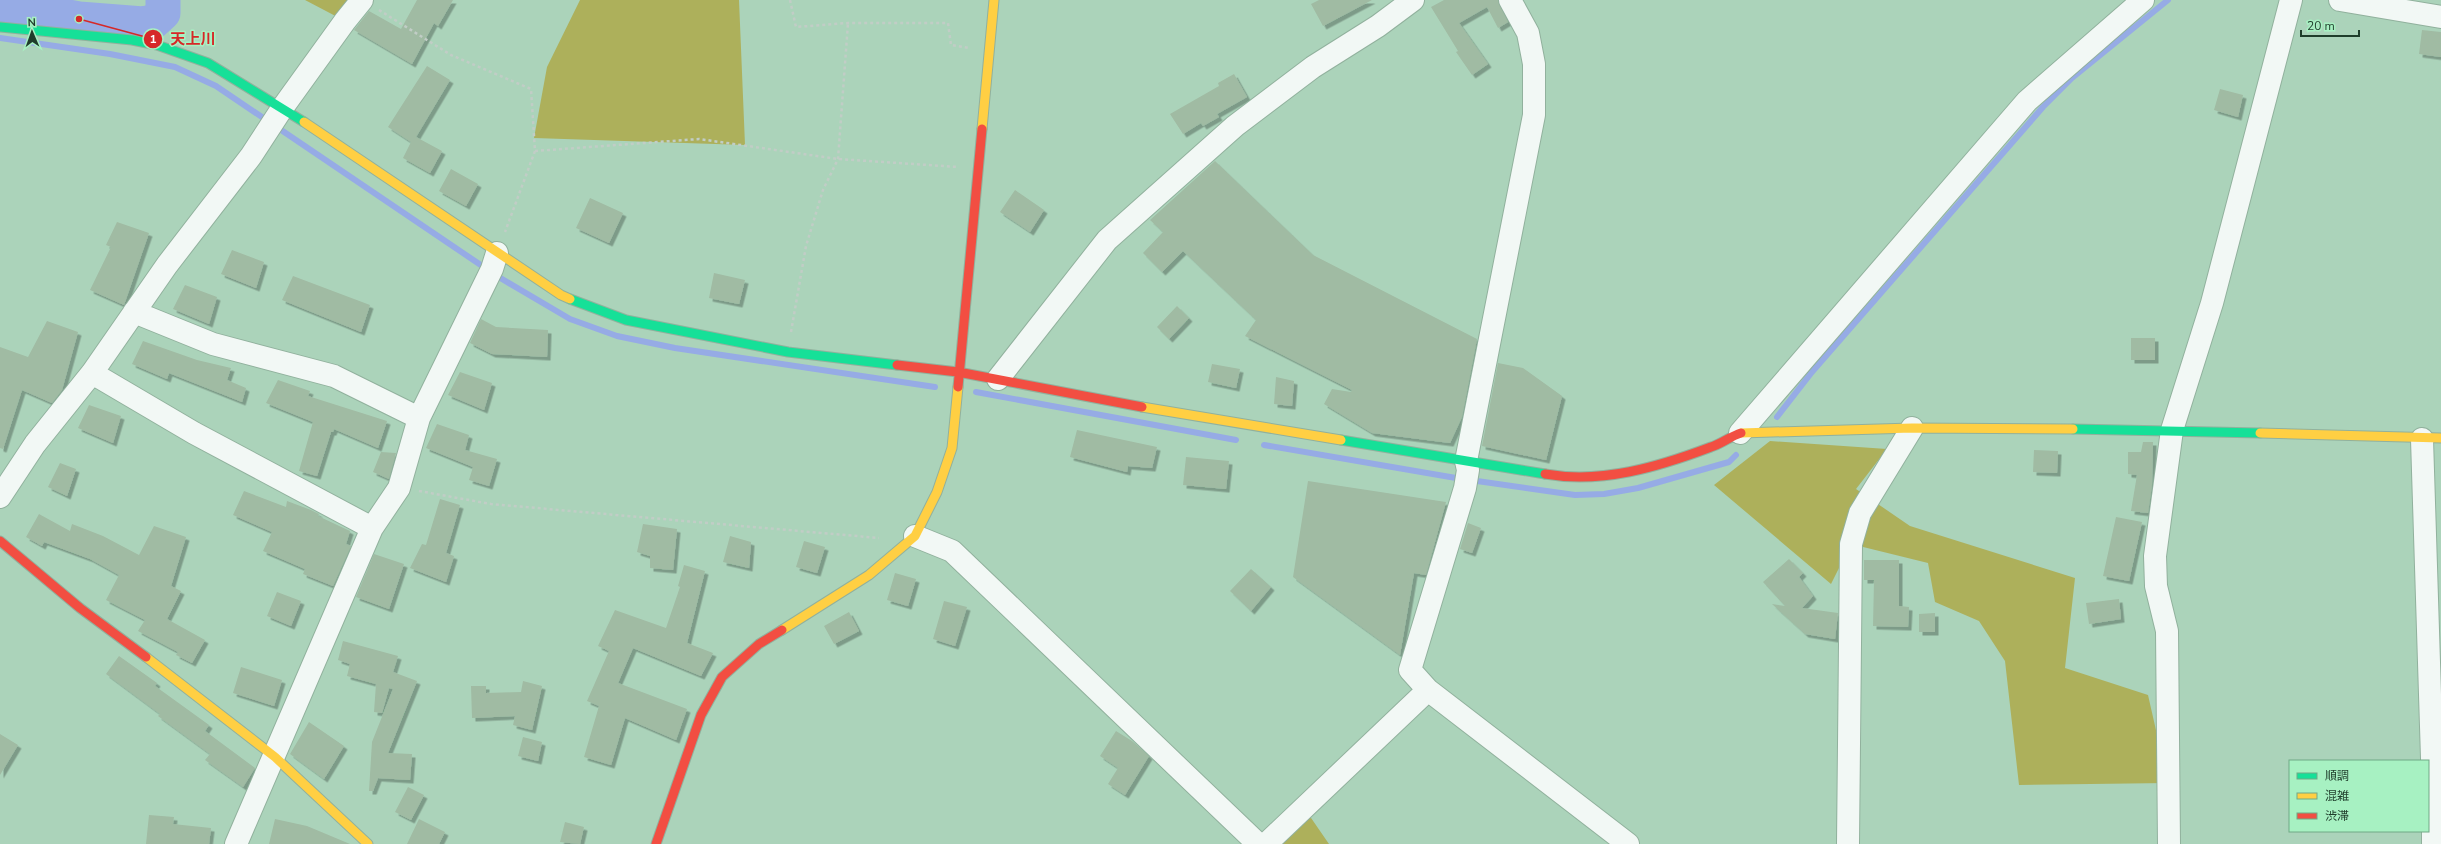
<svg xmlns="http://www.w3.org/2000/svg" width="2441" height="844" viewBox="0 0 2441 844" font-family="'Nunito Sans','Noto Sans JP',sans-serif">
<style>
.forest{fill:#adb05b}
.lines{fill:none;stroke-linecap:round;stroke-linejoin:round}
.stream{stroke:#96abe5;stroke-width:6}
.river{stroke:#96abe5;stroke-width:35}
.building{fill:#a0bba3;filter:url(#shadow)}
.street-casing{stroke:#91b19d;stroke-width:24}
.fast-casing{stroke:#91b19d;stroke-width:11}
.slow-casing{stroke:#91b19d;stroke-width:11}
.jam-casing{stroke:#91b19d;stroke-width:11}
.path{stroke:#c1cdc6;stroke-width:2.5;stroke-dasharray:3 3;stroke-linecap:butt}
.street{stroke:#f2f8f5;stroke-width:22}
.fast{stroke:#16e098;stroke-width:9}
.slow{stroke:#ffcf43;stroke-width:9}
.jam{stroke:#f24e42;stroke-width:9}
.leader{fill:none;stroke:#d62828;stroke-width:1.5}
.callout-dot{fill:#d62828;stroke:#a7f1c2;stroke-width:1.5}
.mark-label{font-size:12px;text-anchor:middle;font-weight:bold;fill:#fff}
.callout-label{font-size:15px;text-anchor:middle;font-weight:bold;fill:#d62828;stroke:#a7f1c2;stroke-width:3;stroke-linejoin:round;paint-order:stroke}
</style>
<defs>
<filter id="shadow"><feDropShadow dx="3.5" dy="3.5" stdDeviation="0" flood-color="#0004"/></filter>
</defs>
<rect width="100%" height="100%" fill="#abd3ba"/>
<path class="forest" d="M305,0H359L345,21Z
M580,0H739L745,145L534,138L547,67Z
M1770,441L1887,449L1856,489L1910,526L2075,578L2065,668L2148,695L2168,783L2019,785L2005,661L1979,621L1935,602L1928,563L1851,544L1831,584L1714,485Z
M1309,815L1329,844H1271Z"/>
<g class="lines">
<path class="stream" d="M0,38L110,54L175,67L216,86L497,276L570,319L617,336L675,348L935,387
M976,392L1236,440
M1777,417L1812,372L2043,107L2072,78L2168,0
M1264,445L1456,478L1575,495L1604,494L1638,488L1729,462L1736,455"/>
<path class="river" d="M0,4L79,19L143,24L153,22L163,13V0"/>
</g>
<path class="building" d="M417,0H453L438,26L434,23L412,64L354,30L369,11L401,29Z
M1319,0H1372L1323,26L1311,4Z
M1444,0H1498L1508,22L1498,28L1487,7L1459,23L1488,64L1472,75L1456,52L1458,51L1431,7Z
M2422,30L2441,32V57L2419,54Z
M427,66L450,80L416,137L442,151L430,173L403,158L411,142L388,127Z
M1234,74L1247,97L1217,114L1219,117L1203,126L1201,123L1183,134L1170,114L1219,86L1218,83Z
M2220,89L2243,95L2238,117L2214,110Z
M1215,161L1313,255L1477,339L1462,417L1450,443L1372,433L1324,404L1332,389L1351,392L1352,390L1245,336L1256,320L1183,251L1162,272L1143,253L1163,232L1150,220Z
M451,169L478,184L466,206L439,191Z
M1015,190L1044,210L1030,232L1000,212Z
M590,198L623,213L609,243L576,228Z
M117,222L149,233L124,305L90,290L111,247L106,245Z
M232,250L264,262L256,288L221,274Z
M714,273L745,280L739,304L709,298Z
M293,276L370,305L361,332L282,300Z
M185,285L217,297L209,324L173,309Z
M1177,306L1189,318L1169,339L1157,327Z
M481,319L496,327L548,330L547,357L492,354L470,343Z
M47,321L78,332L62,390L52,403L22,390L3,449L0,448V347L28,357Z
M2131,338H2155V360H2131Z
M143,341L197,360L231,368L227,380L246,388L242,402L169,373L167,379L132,364Z
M1498,363L1523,368L1562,396L1546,460L1482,446Z
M1212,364L1240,369L1236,388L1208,382Z
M460,372L492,383L484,410L448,395Z
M1276,377L1294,381L1292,406L1274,404Z
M278,380L310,391L308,396L387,421L378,448L334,429L333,432H331L317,476L299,471L313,422L266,403Z
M89,405L121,416L113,443L78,428Z
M437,424L469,435L465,450L497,459L489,486L469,480L473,467L426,448Z
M1077,430L1157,447L1152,468L1128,466L1127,472L1070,457Z
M2143,442H2153L2152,485L2148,513L2131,511L2137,475L2128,474V452H2141Z
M2034,450L2058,451L2057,473L2033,472Z
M381,452L396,453L389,479L373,472Z
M1186,457L1229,461L1226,489L1183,485Z
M60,463L76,469L67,496L48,487Z
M1308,481L1446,502L1426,575L1414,573L1400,655L1293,577Z
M244,491L286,507L287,501L311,510L319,514L318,516L350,531L346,544L351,546L333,586L303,574L305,569L263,551L272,532L233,515Z
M440,499L460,505L446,553L454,556L446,582L410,568L422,544L426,545Z
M39,514L70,531L72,524L103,536L139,555L154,526L186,537L171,586L181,591L167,619L205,640L192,663L176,655L178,652L138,631L145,620L106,600L119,575L90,559L44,542L42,546L26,537Z
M2116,517L2142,522L2129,581L2103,576Z
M1468,523L1481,528L1472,553L1460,549Z
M643,524L677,529L673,570L650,568V556L637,552Z
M730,536L751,542L749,568L723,562Z
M804,541L825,547L817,573L796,567Z
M374,554L404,564L389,609L356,597Z
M1789,559L1803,573L1799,577L1813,596L1802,608L1838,613L1835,639L1805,634L1772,604L1785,606L1763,582Z
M1864,560H1899V606L1909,607L1908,627L1873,626L1874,580H1864Z
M684,565L705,571L687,643L713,653L701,676L633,648L618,683L687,709L676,740L625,718L611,765L584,757L599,706L587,701L609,651L598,646L615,610L666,628L680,587L678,586Z
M1251,569L1271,587L1251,611L1230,591Z
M895,573L916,579L908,606L887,600Z
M277,592L301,601L291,626L267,616Z
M2119,599L2121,619L2089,624L2086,603Z
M944,601L967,607L955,646L933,639Z
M849,612L859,631L834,644L824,626Z
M1935,613V632H1919V614Z
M343,641L398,656L393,672L417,681L388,753L412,754L410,780L378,778L373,791H369L372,742L393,689L389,688L382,713L374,712L376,684L347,676L350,664L338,660Z
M119,656L157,683L155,686L209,725L205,731L255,768L243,787L205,760L210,754L158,716L160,714L106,674Z
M241,667L282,680L274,706L233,693Z
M523,681L542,686L532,730L513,725L515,716L472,718L471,686H486V693L521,692Z
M309,722L344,746L324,779L290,754Z
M1116,731L1132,741L1149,756L1125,795L1108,784L1118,768L1100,756Z
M0,734L18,745L0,775Z
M523,737L542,742L538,761L518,756Z
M408,787L424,795L411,820L395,812Z
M149,815L174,817L173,824L211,828L209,844H146Z
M275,819L307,826L350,844H269Z
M419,819L445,832L439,844H407Z
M565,822L584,827L580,844L560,842Z"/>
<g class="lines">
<g class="street-casing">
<path id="street" d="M1510,0L1528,33L1534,64V115L1466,461L1468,470L1465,488L1410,670L1428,690L1628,844
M2340,0L2441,17
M134,312L213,344L334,376L419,418
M92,373L194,433L372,528
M998,379L1107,240L1235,126L1313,67L1378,26L1413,0
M1740,433L2027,101L2143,0
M2422,439L2433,790V844
M0,497L35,444L92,373L167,265L251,156L283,107L345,21L362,0
M915,536L952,551L1258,844
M236,844L372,528L399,488L419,418L492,269L497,253
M1266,844L1428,690
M1848,844L1851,544L1860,513L1912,428
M2169,844L2167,631L2156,586L2155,556L2172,430L2212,303L2291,0"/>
</g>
<g class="fast-casing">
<path id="fast" d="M0,27L132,40L157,45L208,63L304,122
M570,299L626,320L788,352L897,365
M2073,429L2260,433
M1341,440L1545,474"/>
</g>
<g class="slow-casing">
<path id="slow" d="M304,122L561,295L570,299
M982,129L994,0
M1142,407L1341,440
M1741,433L1912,428L2073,429
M2260,433L2441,438
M782,630L869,575L915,536L937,492L952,448L958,387
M146,657L275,757L368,844"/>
</g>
<g class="jam-casing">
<path id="jam" d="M897,365L958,372L1142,407
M958,387L982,129
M1545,474C1602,484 1658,467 1711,447C1721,444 1731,436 1741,433
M0,541L80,608L146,657
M656,844L701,715L722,677L759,644L782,630"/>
</g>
<path class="path" d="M790,0L796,27L848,23H948L951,45L969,48
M379,10L451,55L531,89L535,151L505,232
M535,151L699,139L838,159L958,167
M791,332L806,246L823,190L838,159L848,23
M419,491L491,504L879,538"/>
<use href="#street" class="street"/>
<use href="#fast" class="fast"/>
<use href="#slow" class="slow"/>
<use href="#jam" class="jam"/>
</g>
<path class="leader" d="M79 19L153 39"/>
<g class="callout-dot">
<circle cx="79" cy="19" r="4"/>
<circle cx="153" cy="39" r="10"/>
</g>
<g class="mark-label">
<text x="153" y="43">1</text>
</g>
<g class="callout-label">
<text x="193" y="44">天上川</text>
</g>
<rect x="2289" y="760" width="140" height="72" fill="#a7f1c2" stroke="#71a986"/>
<rect x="2297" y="773" width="20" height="6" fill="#16e098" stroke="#71a986"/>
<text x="2325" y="780" font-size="12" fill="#1f3d2b">順調</text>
<rect x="2297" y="793" width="20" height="6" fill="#ffcf43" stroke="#71a986"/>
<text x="2325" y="800" font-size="12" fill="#1f3d2b">混雑</text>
<rect x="2297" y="813" width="20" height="6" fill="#f24e42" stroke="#71a986"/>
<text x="2325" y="820" font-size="12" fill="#1f3d2b">渋滞</text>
<g transform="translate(32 32) rotate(358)" stroke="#a7f1c2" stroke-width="3" paint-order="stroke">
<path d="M0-3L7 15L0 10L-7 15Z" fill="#1f3d2b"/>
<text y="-6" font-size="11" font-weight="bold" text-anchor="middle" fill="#1f3d2b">N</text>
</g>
<path d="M2301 30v6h58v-6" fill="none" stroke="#1f3d2b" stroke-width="2"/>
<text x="2307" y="30" font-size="12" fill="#1f3d2b" stroke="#a7f1c2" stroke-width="3" paint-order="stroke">20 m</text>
</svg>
